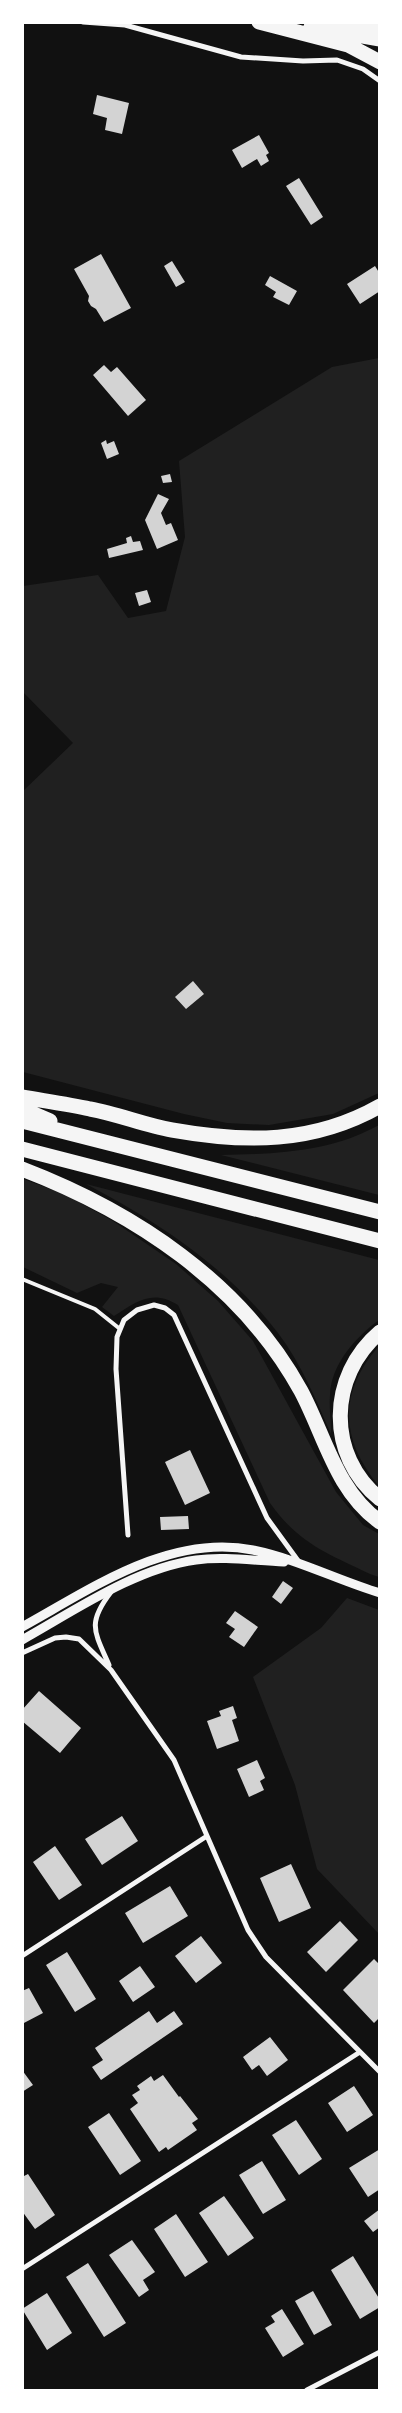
<svg xmlns="http://www.w3.org/2000/svg" width="402" height="2413" viewBox="0 0 402 2413" font-family="Manrope,sans-serif">
<style>
.green{fill:#202020}
.building{fill:#d3d3d3}
.lines{fill:none;stroke-linecap:round;stroke-linejoin:round}
.service{stroke:#f5f5f5;stroke-width:4}
.minor{stroke:#f5f5f5;stroke-width:5}
.tertiary{stroke:#f5f5f5;stroke-width:9}
.motorway{stroke:#f5f5f5;stroke-width:15}
</style>
<rect width="100%" height="100%" fill="#111"/>
<path class="green" d="M379,358V1093L333,1114L269,1125L227,1123L184,1114L23,1072L22,792L73,743L23,692V586L98,575L128,618L166,611L185,537L179,461L332,367Z
M379,1125V1195L221,1155C276,1154 331,1152 379,1125Z
M23,1179L64,1194L113,1221L176,1264L218,1301L253,1341L336,1492L363,1525L379,1534V1577L370,1574C327,1553 299,1544 270,1503L178,1305C153,1289 137,1301 114,1316L102,1307L118,1287L101,1283L77,1293L23,1267Z
M86,1184L379,1260V1320C356,1337 331,1364 330,1395C329,1408 331,1421 331,1434C316,1400 301,1363 278,1333C227,1267 158,1222 86,1184Z
M379,1346V1486C340,1440 338,1392 379,1346Z
M347,1598L379,1610V1934L317,1869L295,1785L253,1677L321,1628Z"/>
<path class="building" d="M97,95L129,103L122,134L105,130L107,118L93,114Z
M259,135L269,153L266,155L269,161L261,166L257,159L242,168L232,150Z
M299,178L323,217L311,225L286,186Z
M101,254L131,308L104,322L96,309L91,306L88,301L89,296L74,269Z
M172,261L185,282L176,287L164,266Z
M375,266L380,274V291L360,304L347,284Z
M270,276L297,291L289,305L273,297L276,292L265,285Z
M104,365L111,372L117,367L146,400L128,416L93,375Z
M106,440L107,444L114,441L119,454L107,459L101,443Z
M170,474L172,482L163,483L161,476Z
M158,494L169,499L161,513L166,525L171,523L178,540L157,549L145,520Z
M131,536L133,542L140,541L143,550L109,558L107,549L127,543L126,538Z
M147,590L151,602L139,606L135,593Z
M193,981L204,994L186,1009L175,997Z
M190,1450L210,1493L185,1505L165,1462Z
M188,1516L189,1529L161,1530L160,1517Z
M283,1581L293,1588L281,1604L272,1597Z
M235,1611L258,1627L244,1647L229,1637L235,1629L226,1623Z
M39,1691L81,1728L60,1753L22,1721V1710Z
M233,1706L237,1718L232,1720L239,1741L217,1749L207,1721L221,1716L219,1711Z
M257,1760L265,1778L260,1781L264,1790L249,1797L237,1769Z
M122,1816L138,1841L102,1865L85,1839Z
M55,1846L82,1885L59,1900L33,1862Z
M291,1864L311,1908L279,1922L260,1878Z
M170,1886L188,1916L143,1943L125,1913Z
M340,1921L358,1940L326,1972L307,1952Z
M201,1936L222,1963L196,1983L175,1956Z
M67,1952L96,1999L75,2012L46,1965Z
M374,1959L380,1965V2017L374,2023L343,1990Z
M140,1966L155,1987L133,2002L119,1981Z
M29,1988L43,2013L22,2024V1991Z
M149,2011L157,2023L174,2011L183,2024L101,2080L92,2067L103,2060L95,2048Z
M270,2037L288,2060L267,2076L259,2065L252,2070L243,2057Z
M22,2070L33,2085L22,2092Z
M163,2075L179,2097L180,2096L198,2119L192,2123L197,2130L168,2150L166,2147L159,2152L130,2109L138,2103L132,2095L140,2090L137,2086L151,2076L154,2081Z
M354,2086L373,2115L347,2132L328,2103Z
M109,2113L141,2161L120,2175L88,2127Z
M296,2120L322,2159L299,2175L272,2135Z
M380,2149V2189L368,2197L349,2168Z
M262,2161L286,2200L263,2214L239,2175Z
M28,2174L55,2215L35,2229L22,2211V2177Z
M224,2196L254,2238L228,2256L199,2213Z
M380,2209V2227L373,2232L364,2221Z
M176,2214L208,2262L185,2277L154,2229Z
M132,2240L155,2272L143,2280L149,2290L139,2297L109,2255Z
M353,2256L380,2300V2307L360,2319L331,2270Z
M88,2263L126,2323L104,2337L66,2277Z
M313,2291L332,2325L314,2335L295,2301Z
M47,2293L72,2333L47,2350L22,2309Z
M282,2309L304,2344L283,2357L265,2328L275,2322L271,2316Z"/>
<g class="lines">
<path class="service" d="M22,1279L95,1309L120,1329"/>
<path class="minor" d="M83,22L125,25L241,57L303,61L337,60L363,69L380,81
M128,1535L116,1369L117,1337L124,1320L137,1310L154,1305L165,1308L174,1315L267,1518L299,1562
M22,1653L55,1638L66,1637L79,1639L111,1670L174,1760L248,1930L266,1957L380,2072
M109,1665C94,1631 87,1623 111,1592
M22,1956L207,1836
M22,2269L360,2052
M307,2390L380,2352"/>
<path class="tertiary" d="M22,1627C91,1589 170,1533 253,1550C297,1559 337,1580 380,1593
M22,1640C74,1611 136,1568 196,1560C224,1556 255,1561 284,1562"/>
<path class="motorway" d="M259,22L348,45L380,62
M344,23L380,28
M311,27L380,39
M22,1097C45,1101 68,1104 90,1109C118,1114 144,1125 172,1130C245,1143 313,1144 380,1106
M22,1109L50,1121
M22,1121L380,1212
M22,1149L380,1241
M22,1169C134,1212 242,1283 301,1391C325,1436 336,1491 380,1522
M380,1332C328,1376 326,1455 380,1499"/>
</g>
<rect width="402" height="2413" fill="none" stroke="#ffffff" stroke-width="48"/>
</svg>
